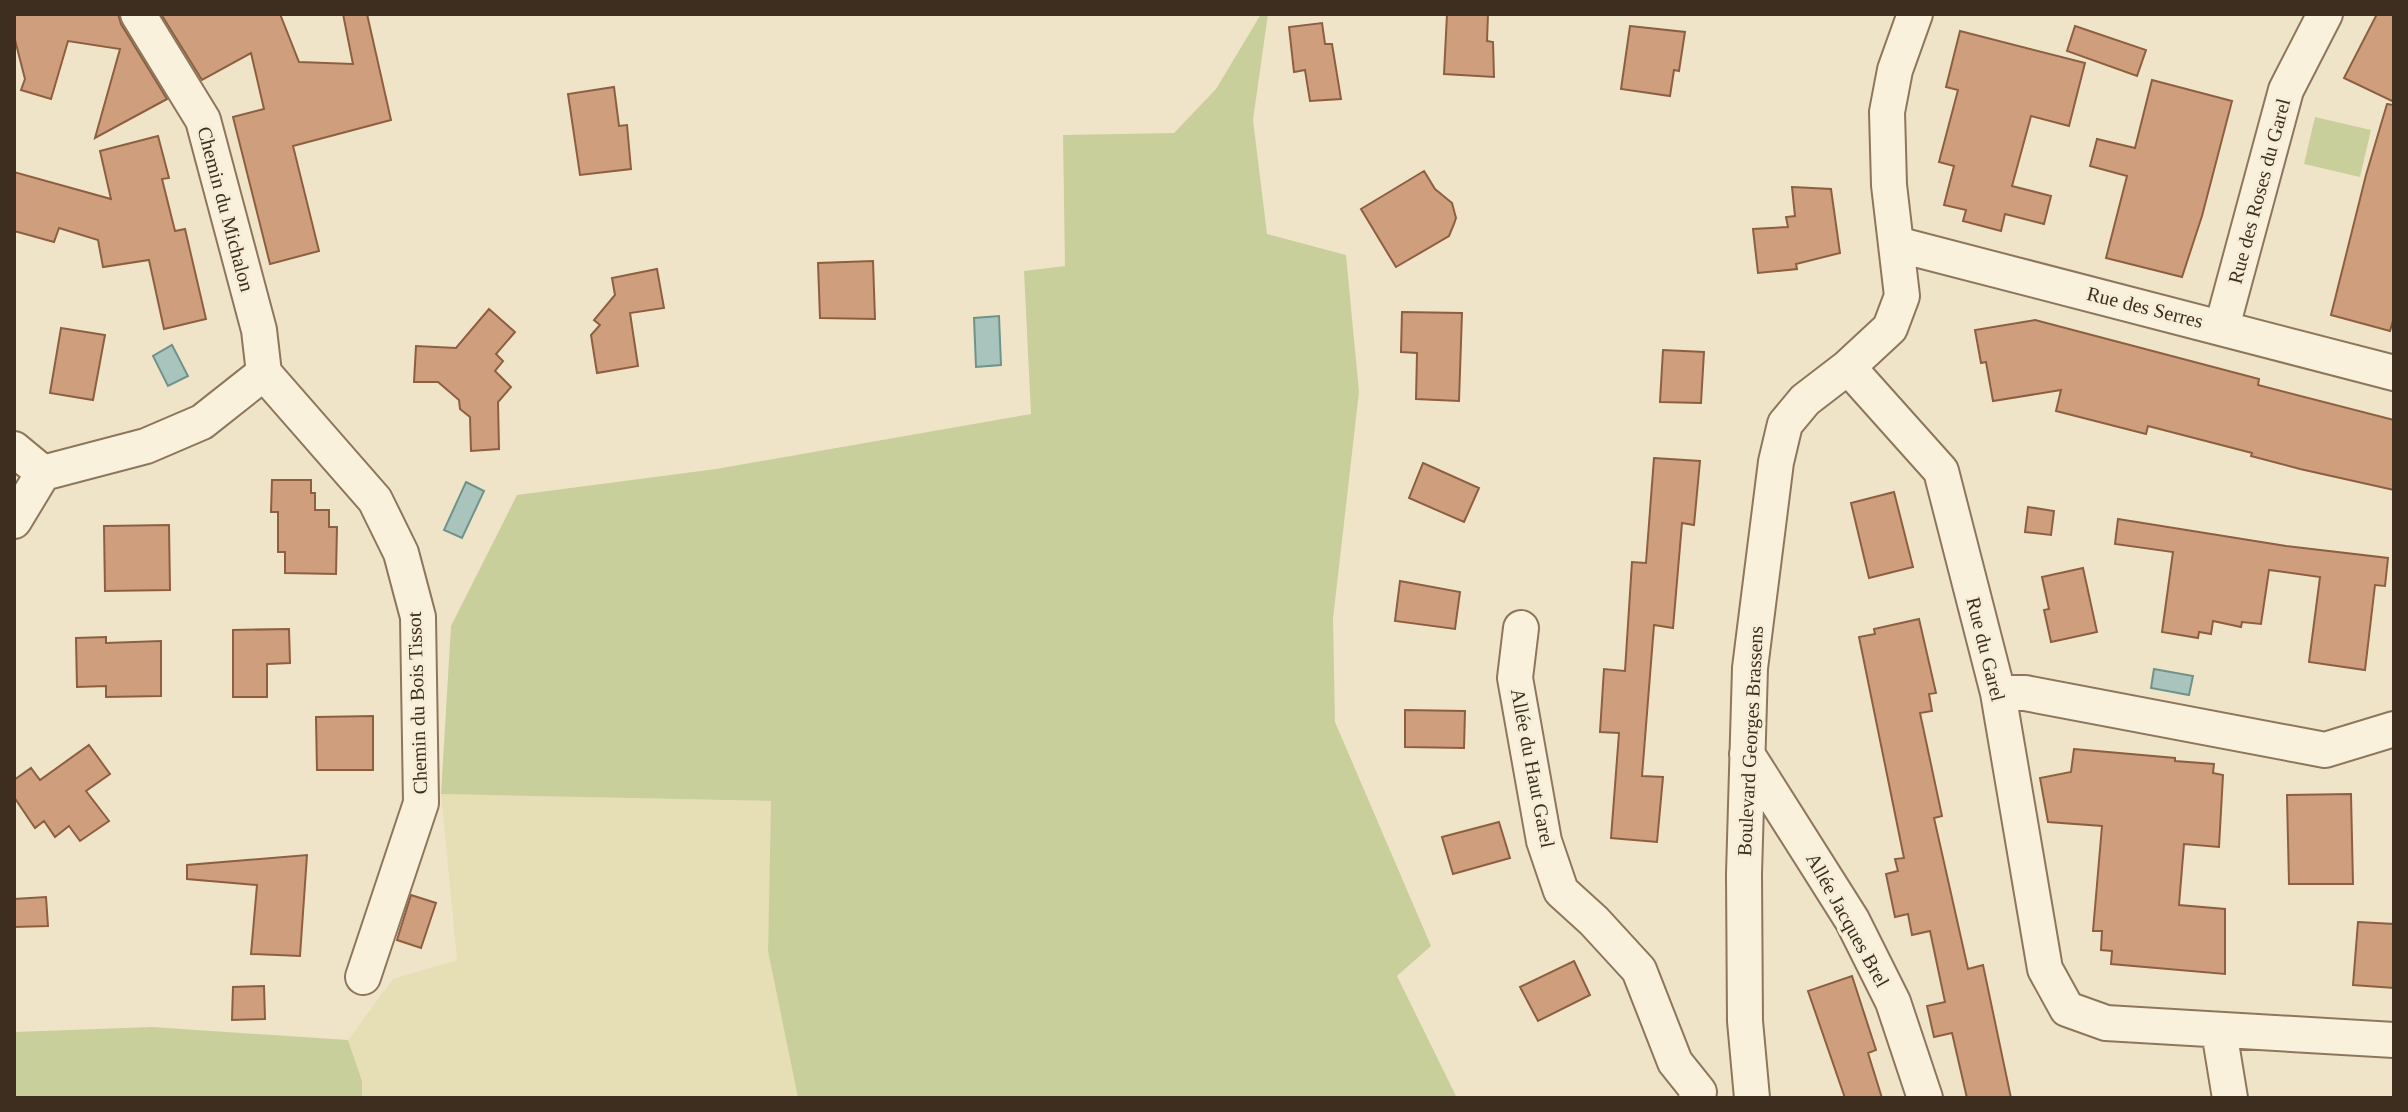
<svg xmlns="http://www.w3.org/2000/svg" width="2408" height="1112" viewBox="0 0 2408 1112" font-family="'Times New Roman',serif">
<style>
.farmland{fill:#e6deb5}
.green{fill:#c9cf9b}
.water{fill:#a9c4bc;stroke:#6f938a;stroke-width:2}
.building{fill:#cf9f7d;stroke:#8d5f41;stroke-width:2}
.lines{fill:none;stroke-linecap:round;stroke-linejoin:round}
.minor-casing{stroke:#8d765c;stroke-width:38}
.minor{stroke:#faf1dc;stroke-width:34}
.labels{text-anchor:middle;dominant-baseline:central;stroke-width:6;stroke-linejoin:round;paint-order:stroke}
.street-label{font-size:20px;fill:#3d2e20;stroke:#f7eed8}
</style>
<rect width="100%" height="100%" fill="#f0e4c8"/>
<path class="farmland" d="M441,794L771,801L768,951L798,1098H362V1081L348,1040L393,979L457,960Z"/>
<path class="green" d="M1261,14H1268L1253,120L1267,234L1346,255L1359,392L1333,619L1335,722L1431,946L1397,976L1457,1098H798L768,951L771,801L441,794L451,626L517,495L716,469L1031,414L1024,271L1065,266L1063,135L1174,133L1216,89Z
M2315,117L2371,130L2360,177L2304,164Z
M152,1027L348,1040L362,1081V1098H14V1032Z"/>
<path class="water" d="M999,316L1001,365L976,367L974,318Z
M172,345L188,376L168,386L153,356Z
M466,482L484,491L462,538L444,530Z
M2154,669L2193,676L2189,695L2151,688Z"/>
<path class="building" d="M14,14H118L121,24L167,99L95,138L120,49L68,41L51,99L21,90L25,79L14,36Z
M161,14H280L299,62L353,64L343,14H367L391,120L293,146L319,251L270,264L233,117L264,109L251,53L202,80Z
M1447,14H1488L1487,41L1493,42L1494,77L1444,74Z
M2377,14H2394V102L2344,78Z
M1322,23L1325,44H1332L1341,99L1310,101L1305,70L1294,72L1289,27Z
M1630,26L1685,32L1679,71L1674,70L1670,96L1621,89Z
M2075,26L2146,50L2137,76L2067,51Z
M1960,31L2085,63L2069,126L2031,116L2012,186L2051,196L2044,224L2005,214L2001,231L1963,221L1966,210L1944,205L1954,166L1939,162L1958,90L1946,87Z
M2152,80L2232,101L2202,216L2182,277L2106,258L2127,176L2090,166L2097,139L2135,148Z
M614,87L619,126L627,125L631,169L580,175L568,94Z
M2387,104L2394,105V317L2390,331L2331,315L2366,175Z
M158,136L169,178L162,179L175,231L185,229L206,319L164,329L149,260L103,267L98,240L59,228L54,242L14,231V172L111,199L100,151Z
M1424,171L1435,189L1452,203L1456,218L1454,224L1449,236L1396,267L1361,209Z
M1792,187L1831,189L1840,253L1796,264L1797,269L1758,273L1753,229L1788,227L1786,217L1795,216Z
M873,261L875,319L820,318L818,263Z
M657,269L664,308L630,313L638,366L597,373L591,335L600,325L594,320L615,295L612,278Z
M489,309L515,332L496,354L503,361L495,371L511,387L498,402L499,449L471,451L470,417L460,409L459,400L438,382H414L416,346L456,348Z
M1402,312L1462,313L1459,401L1416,399L1417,353L1401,352Z
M2035,320L2259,379L2258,385L2394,420V490L2300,469L2251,456L2252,453L2148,426L2146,434L2056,411L2061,390L1993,401L1986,362L1981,363L1975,330Z
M61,328L105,335L93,400L50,393Z
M1663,350L1704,352L1701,403L1660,402Z
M1654,458L1700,461L1694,525L1682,523L1673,628L1654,625L1642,776L1663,777L1657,842L1611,838L1619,733L1600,732L1604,669L1625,671L1632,562L1646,563Z
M1423,463L1479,488L1464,522L1409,498Z
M272,480H311V493H315V510H329V527H337L336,574L285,573V552H278V512H271Z
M1894,492L1913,567L1869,578L1851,503Z
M2028,507L2054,511L2051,535L2025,532Z
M2118,519L2286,546L2388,558L2385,586L2375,585L2365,670L2309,662L2320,577L2269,570L2261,624L2242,622L2241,627L2213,621L2211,634L2199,632L2198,638L2162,632L2173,552L2115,544Z
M169,525L170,590L105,591L104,526Z
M2083,568L2097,632L2051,642L2044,610L2049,609L2042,577Z
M1400,581L1460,592L1455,629L1395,621Z
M1919,619L1936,693L1929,694L1932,711L1920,713L1942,816L1934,818L1968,969L1983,965L2011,1098H1967L1952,1033L1934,1037L1927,1006L1945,1002L1930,931L1912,935L1908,914L1895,917L1886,874L1898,871L1895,859L1904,858L1859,637L1875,634L1874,629Z
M289,629L290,663L267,664V697H233V630Z
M106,637V643L161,641V696L106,697V686L77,687L76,638Z
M1405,710L1465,711L1464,748L1405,747Z
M373,716V770H317L316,717Z
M89,745L110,774L86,791L109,821L80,841L69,826L55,837L44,821L35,828L14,797V780L31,768L40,780Z
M2074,749L2175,758V761L2214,764L2213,773L2223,775L2219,847L2184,844L2179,905L2225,909V974L2111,964L2112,951L2101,950L2102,931H2093L2102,826L2048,822L2040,778L2071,772Z
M2351,794L2353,884H2289L2287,795Z
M1499,822L1510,858L1453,874L1442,837Z
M307,855L300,956L251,954L257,885L187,879V865Z
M411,895L436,903L421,948L397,940Z
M46,897L48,926L14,927V899Z
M2358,922L2394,924V988L2353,985Z
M1574,961L1590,995L1538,1021L1520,987Z
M1852,976L1876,1050L1868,1053L1882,1098H1845L1808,991Z
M264,986L265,1019L232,1020L233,987Z"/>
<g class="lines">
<g class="minor-casing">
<path id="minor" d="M138,14L203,120L259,330L264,373
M1896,244L2394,373
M2222,327L2286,90L2325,14
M1848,367L1941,471L1998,693L2045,969L2067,1009L2106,1023L2394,1040
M264,373L375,500L401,553L418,617L421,803L363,977
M14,449L43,473
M14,521L43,473L146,446L202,422L264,373
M1521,628L1515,678L1544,841L1561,891L1594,921L1639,970L1675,1062L1699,1092L1696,1098
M1998,693H2025L2325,750L2394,729
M1747,754L1852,920L1893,1002L1925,1098
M2219,1031L2230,1098
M1752,1098L1745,1021L1744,874L1750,668L1776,462L1785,424L1805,400L1848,367L1890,328L1902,296L1889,185L1887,112L1895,70L1915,14"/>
</g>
<use href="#minor" class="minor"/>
</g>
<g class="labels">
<g class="street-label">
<text transform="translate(2259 191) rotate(-75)">Rue des Roses du Garel</text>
<text transform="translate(226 209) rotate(75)">Chemin du Michalon</text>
<text transform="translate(2145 307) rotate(14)">Rue des Serres</text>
<text transform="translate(1986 649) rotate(76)">Rue du Garel</text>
<text transform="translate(417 703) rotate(-92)">Chemin du Bois Tissot</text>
<text transform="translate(1750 741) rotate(-87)">Boulevard Georges Brassens</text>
<text transform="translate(1533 768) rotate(79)">Allée du Haut Garel</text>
<text transform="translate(1848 920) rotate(61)">Allée Jacques Brel</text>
</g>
</g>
<rect width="2408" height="1112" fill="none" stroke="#3d2e20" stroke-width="32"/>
</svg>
